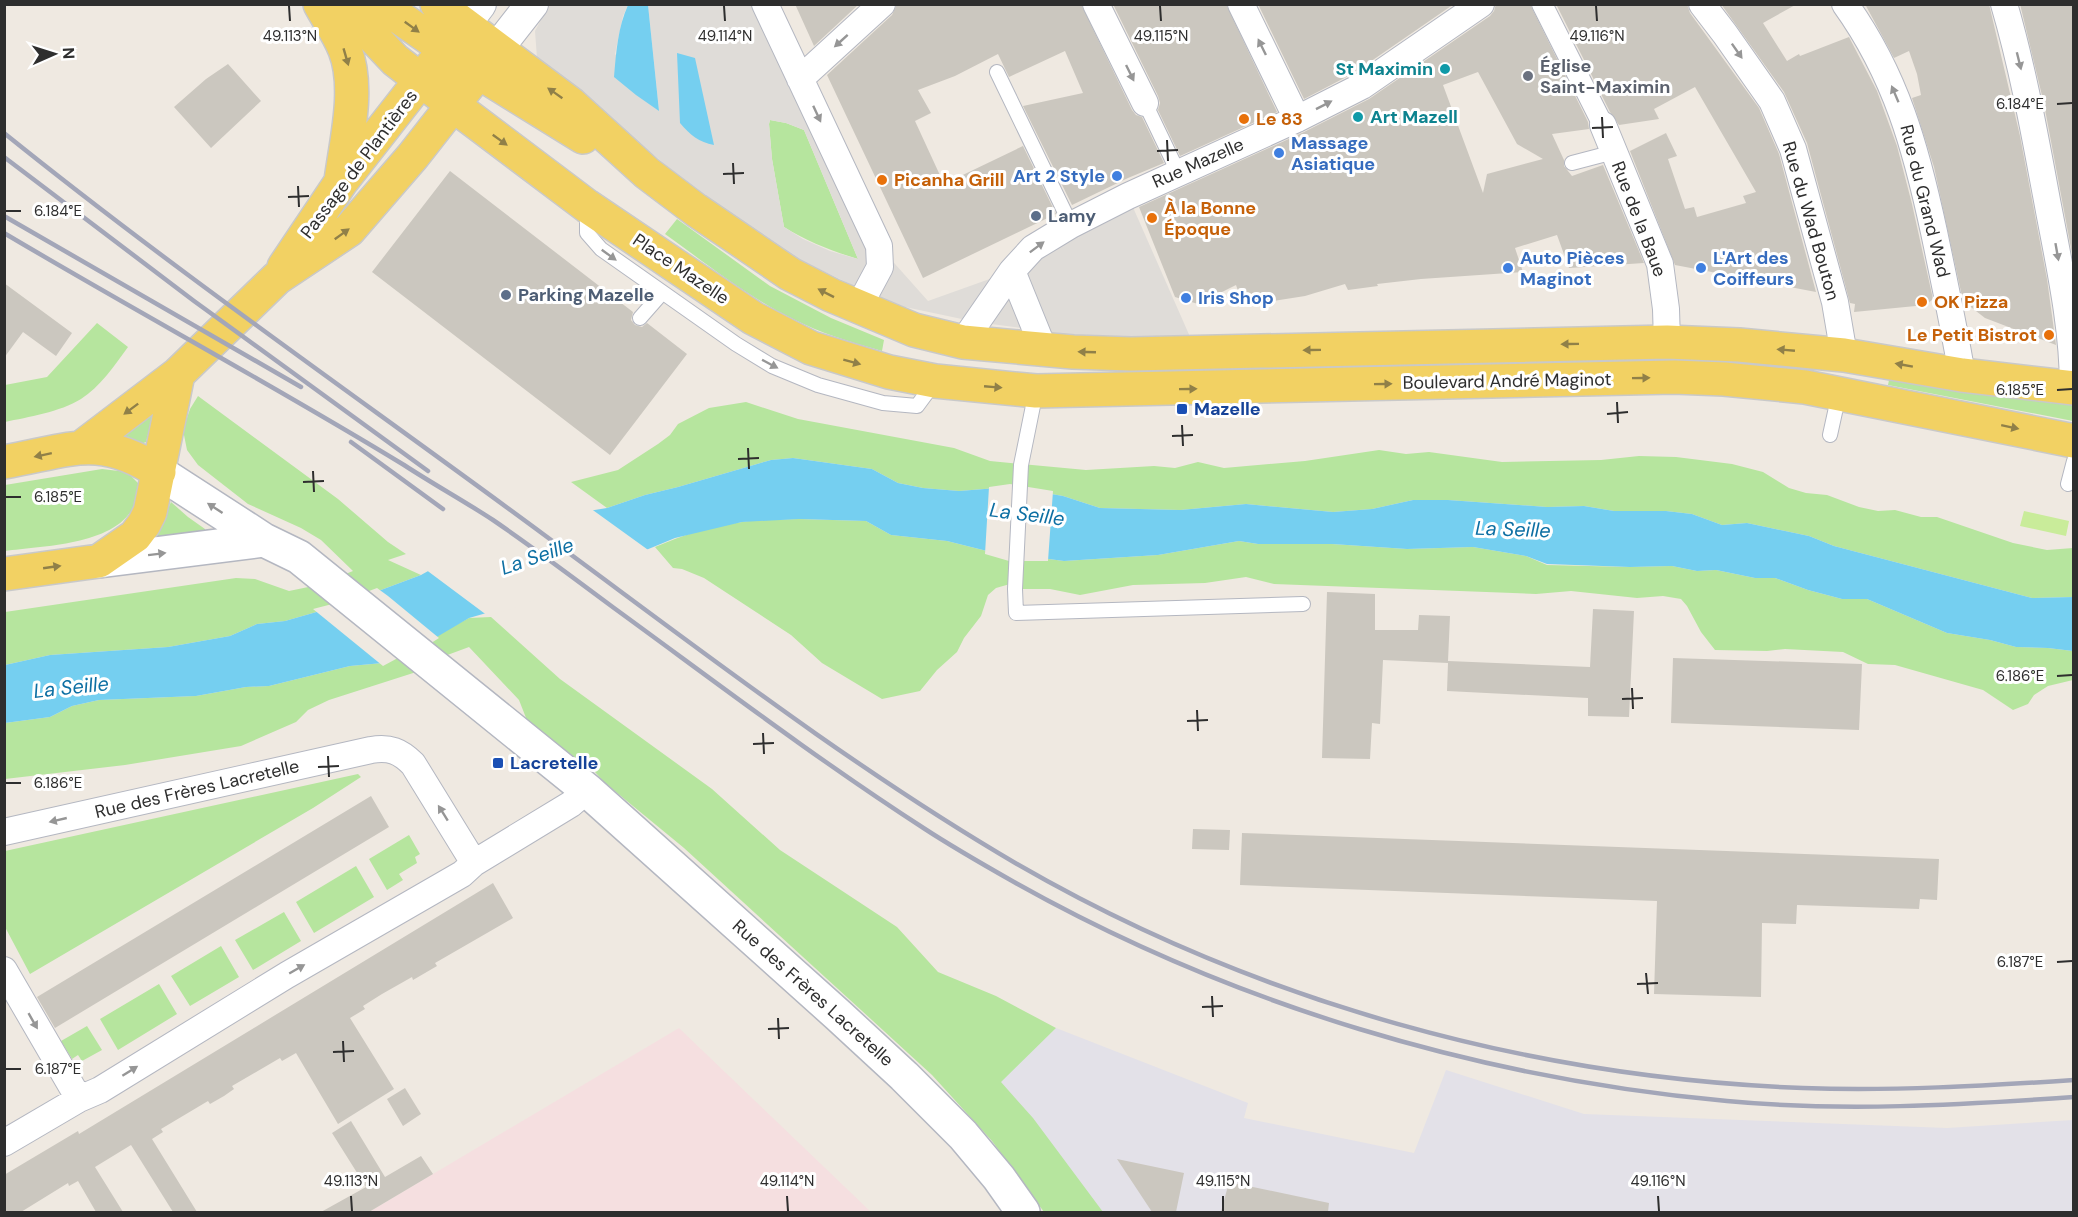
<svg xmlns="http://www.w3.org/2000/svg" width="2078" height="1217" viewBox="0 0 2078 1217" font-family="'DM Sans',sans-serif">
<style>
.industrial{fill:#e3e1e8}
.medical{fill:#f5dfe0}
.green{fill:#b6e59e}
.pitch{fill:#c9ec9a}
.plaza{fill:#dfdcd8;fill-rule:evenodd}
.water{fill:#75cff0}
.pier{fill:#efe9e1}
.building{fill:#cbc7bf;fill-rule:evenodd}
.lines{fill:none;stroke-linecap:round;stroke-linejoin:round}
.service-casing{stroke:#b4b7c1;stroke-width:16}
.pedestrian-casing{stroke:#b4b7c1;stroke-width:22}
.minor-casing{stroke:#b4b7c1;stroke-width:28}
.tertiary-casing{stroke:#b4b7c1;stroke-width:34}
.secondary-casing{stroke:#b4b7c1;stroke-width:36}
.primary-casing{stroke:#c9c9c9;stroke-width:36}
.service{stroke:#fff;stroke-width:14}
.pedestrian{stroke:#fff;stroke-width:20}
.minor{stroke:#fff;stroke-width:26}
.tertiary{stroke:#fff;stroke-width:32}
.secondary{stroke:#fff;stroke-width:33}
.primary{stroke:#f2d163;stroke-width:33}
.rail{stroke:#a3a6b8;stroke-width:4.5}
.oneway{fill:#908048}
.oneway2{fill:#969696}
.ticks{fill:none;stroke:#2e2e2e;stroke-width:2}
.culture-dot{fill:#0f9aa8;stroke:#fff;stroke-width:2}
.worship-dot{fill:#6b7280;stroke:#fff;stroke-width:2}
.food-dot{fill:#e8710a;stroke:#fff;stroke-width:2}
.shop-dot{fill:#3f7fe0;stroke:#fff;stroke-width:2}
.service-dot{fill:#5c6f8a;stroke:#fff;stroke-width:2}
.transit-dot{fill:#1a4fb4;stroke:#fff;stroke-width:2}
.labels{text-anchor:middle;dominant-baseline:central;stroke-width:6;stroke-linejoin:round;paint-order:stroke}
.worship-label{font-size:18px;font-weight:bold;fill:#5b616d;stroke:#fff;text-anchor:start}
.culture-label{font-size:18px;font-weight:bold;fill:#0d838f;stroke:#fff;text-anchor:end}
.food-label{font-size:18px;font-weight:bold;fill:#c56008;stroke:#fff;text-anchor:start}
.shop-label{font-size:18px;font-weight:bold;fill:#366cbe;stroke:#fff;text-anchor:start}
.street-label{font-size:18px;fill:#2e2e2e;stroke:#fff}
.service-label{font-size:18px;font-weight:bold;fill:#4e5e75;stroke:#fff;text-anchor:start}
.transit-label{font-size:18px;font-weight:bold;fill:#164399;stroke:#fff;text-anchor:start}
.water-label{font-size:20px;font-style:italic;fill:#0d6fa3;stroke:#fff}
.ticks-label{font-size:15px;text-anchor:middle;fill:#2e2e2e;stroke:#fff;stroke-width:6;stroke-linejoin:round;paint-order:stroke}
</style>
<rect width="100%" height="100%" fill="#efe9e1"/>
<path class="industrial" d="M1056,1028L1248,1103L1244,1118L1414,1153L1446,1070L1584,1114L1947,1128L2073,1120V1212H1090L1000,1082Z"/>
<path class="medical" d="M679,1028L871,1212H369L433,1174Z"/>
<path class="green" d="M770,120L786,123L804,130L858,259C832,251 808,242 784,227L772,159L769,124Z
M677,219L770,286L831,318L884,340L882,351C850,342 820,333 791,318C748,297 704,262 665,234Z
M97,323L128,347C114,366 100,387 81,399C60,412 28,417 5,422V385L47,377Z
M1707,357L1814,366L1813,374L1123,375V368Z
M1890,375L2073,402V421L1888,385Z
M159,392L146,442L141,444L120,439Z
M198,396L338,499L388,542L406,554L388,560L421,575L341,605L285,621L257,624L230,636L168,647L50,655L5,665V612L236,578L255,579L289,591L318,585L353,571L321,540L301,528L248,504L198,465L187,450L183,430L190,409Z
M746,402L798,419L954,448L990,461L1086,470L1154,466L1175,468L1198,462L1224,468L1305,461L1379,450L1406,454L1429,452L1502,462L1601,460L1639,456L1676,457L1732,464L1763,472L1789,488L1806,493L1827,495L1859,507L1878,511L1895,510L1921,517H1937L2013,543L2047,550L2073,548V597L2032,598L1834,546L1809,536L1747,523L1722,525L1692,514L1666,511H1614L1584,506L1547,507L1448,500H1413L1372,509L1333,512L1246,504L1180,510L1100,508L1063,496L1010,487L959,491L923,488L898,483L872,469L793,458L771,460L678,487L645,495L607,508L571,482L618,470L658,444L670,435L678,424L709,408Z
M102,469L127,472L138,483C141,545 49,545 5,551V485Z
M171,502L188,517L205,529V535L146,544L161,524Z
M799,519L866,521L891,535L947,541L987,551L1064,561L1158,555L1239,541L1258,544H1332L1407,549L1473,547L1526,556L1547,565L1630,567L1672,566L1697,571L1716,570L1755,578H1775L1808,590L1842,599H1867L1947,633L1990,640L2016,647L2048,648L2073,651V680L2048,686L2034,695L2028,704L2013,710L1983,690L1895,665L1868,664L1843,652L1785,649L1767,651L1715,650L1701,632L1687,606L1681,599L1663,596L1637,598L1571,591L1536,594L1274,584L1246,577L1205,583L1133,585L1080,595L1050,589H1015L1010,584L996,588L988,595L981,616L964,638L957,652L937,670L920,691L882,699L822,663L791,635L704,578L682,569L673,568L655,547C683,535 712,526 742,522C760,519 780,520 799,519Z
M491,617L560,679L712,789L780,850L897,927L938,972L996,996L1056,1028L1001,1082L1033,1118L1103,1212H1044L992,1141L932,1075L684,848L605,783L585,761L554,752L530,728L519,700L469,647L442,657L435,666L329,700L308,710L296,722L241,746L125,765L5,779V723L50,717L72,706L99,700L196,696L246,687L269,686L350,666L383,663L469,618Z
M358,774L361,777L313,808L30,974L5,927V851Z
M409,835L420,854L415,857L417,863L399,874L403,880L387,890L369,859Z
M356,866L374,897L314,933L296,902Z
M284,912L301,941L253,970L235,940Z
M221,946L239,977L190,1006L171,976Z
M159,984L177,1014L118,1050L100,1019Z
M87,1026L102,1050L82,1061L78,1055L72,1059L61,1041Z"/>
<path class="pitch" d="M2024,511L2069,521L2066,536L2020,526Z"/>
<path class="plaza" d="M549,5H628L623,16L615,54L659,110L648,5H765L879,246L928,301L1012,271L1128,196L1191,339H1104L976,322L905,307L867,292L796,258L747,226L667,166L537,58L535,31ZM770,120L786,123L804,130L858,259L830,251L803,239L784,227L772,159L769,124Z"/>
<path class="water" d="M628,5H648L659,111L636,95L614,77C616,52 618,27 628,5Z
M677,53L695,58L714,145C699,142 690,135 680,123Z
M793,458L872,469L898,483L923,488L959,491L1010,487L1063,496L1100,508L1180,510L1246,504L1333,512L1372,509L1413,500H1448L1547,507L1584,506L1614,511H1666L1692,514L1722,525L1747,523L1809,536L1834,546L2032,598L2073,597V651L2048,648L2016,647L1990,640L1947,633L1867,599H1842L1808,590L1775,578H1755L1716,570L1697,571L1672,566L1630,567L1547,564L1526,556L1473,547L1407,549L1332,544H1258L1239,541L1158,555L1064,561L987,551L947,541L891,535L866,521L799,519L742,522L675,538L511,606L469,618L413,651L383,663L350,666L269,686L246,687L196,696L99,700L72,706L50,717L5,723V665L50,655L168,647L230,636L257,624L285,621L341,605L421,575L439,565L504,547L555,526L576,513L607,508L645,495L678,487L771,460Z"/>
<path class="pier" d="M1010,484L1053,491L1048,561H1009L985,554L989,487Z
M590,508L651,552L512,609L488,616L425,569L438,562L478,546L503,544L532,533L547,521L555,523L575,510Z
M377,588L388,596L439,638L414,654L396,659L383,666L313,609L340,602Z"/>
<path class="building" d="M795,4H859L814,46Z
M897,4H1081L1132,110L1136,115L1142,117L1164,163L1128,178L1072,205L1023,106L1083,93L1065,51L1009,77L998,54L955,76L918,90L931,113L915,121L944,184L1023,146L1056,214L923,278L827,75L892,15Z
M1113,4H1226L1277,112L1180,156L1158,110L1160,103L1158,96Z
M1258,4H1454L1354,73L1304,99Z
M1496,4H1530L1588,122L1589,129L1552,134L1564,160V166L1572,176L1603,165L1644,263L1569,268L1557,235L1515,248L1523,272L1421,279L1377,284L1378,286L1348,290L1345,284L1305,296L1255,304L1243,305L1236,285L1198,304L1175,297L1139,207L1304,132L1369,99L1490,16L1494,11ZM1478,72L1517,144L1543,159L1487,174L1483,193L1443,85Z
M1556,4H1687L1690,13L1759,108L1779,154L1816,292L1675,265L1630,151L1666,133L1677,156L1668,159L1685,209L1694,207L1697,217L1746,203L1743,196L1756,192L1695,87L1654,109L1659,119L1619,125L1610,112Z
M1721,4H1797L1763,23L1787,61L1799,54L1800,56L1849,37L1877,91L1897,146L1912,204L1933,299L1926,305L1854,312L1855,304L1850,303L1807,143L1784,92Z
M1865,4H1989L2020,136L2047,279L2056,345L1985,318L1963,301L1934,167L1912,98L1921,95L1917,74L1909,51L1894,58Z
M2020,4H2073V259L2044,104Z
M228,64L261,101L211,148L174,107L206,79Z
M450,171L633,312L631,320L635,325L642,327L647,323L687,354L610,455L372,272Z
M4,283L72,333L56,356L23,332L4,358Z
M1327,592L1375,594V630H1418L1419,615L1450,616L1448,661L1590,667L1593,609L1634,611L1629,717L1588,716V698L1447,691L1448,663L1383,660L1380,724L1372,723L1370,759L1322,758Z
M1673,658L1862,664L1859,730L1671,723Z
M371,796L389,827L55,1028L37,997Z
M1193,829L1230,830L1229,850L1192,849Z
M1242,833L1939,859L1937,900L1920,899L1919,909L1797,905L1796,924L1762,923L1761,997L1654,994L1657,901L1240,885Z
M493,883L513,918L435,963L437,966L413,980L412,977L382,994L363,1006L365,1009L350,1018L394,1089L338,1124L296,1053L282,1061L280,1058L232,1086L234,1089L224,1096L210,1104L208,1101L161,1129L163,1132L152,1139L197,1212H173L131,1145L95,1167L123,1212H96L78,1181L69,1186L68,1183L21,1212H4V1175L78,1131L79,1134Z
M405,1088L421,1114L403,1126L387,1099Z
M351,1121L385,1177L421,1156L433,1174L369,1212H321L366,1187L332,1133Z
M1117,1159L1184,1173L1176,1212H1152Z
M1229,1182L1329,1203L1328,1212H1221Z"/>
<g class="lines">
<g class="service-casing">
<path id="service" d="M997,72L1071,225
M1145,103L1178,172
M1572,163L1614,152
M587,208V233L601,249L736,344L772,366L818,385L883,403L917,406L934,383
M640,318L662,293
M1036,391L1021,465L1015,589L1016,613L1303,604
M1830,435L1839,394
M2068,484L2074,461"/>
</g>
<g class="pedestrian-casing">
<path id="pedestrian" d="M1542,4L1603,125"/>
</g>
<g class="minor-casing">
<path id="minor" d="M765,4L879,246L880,267L858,308
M1096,4L1145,103
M1241,4L1297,119
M1702,4L1725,34L1772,101L1793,149L1835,302L1844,355
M1845,4C1896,75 1916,148 1934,232C1944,280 1954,327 1962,375
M2004,4C2024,72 2036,142 2049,211C2060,269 2073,328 2073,388
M800,79L882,4
M1603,125L1660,264L1666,309L1667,342
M1012,271L1044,350
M963,342L1012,271L1033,248L1071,225L1128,196L1297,119L1362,86L1481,4
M4,832L371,750C390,747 400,751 413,764L474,863
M4,970L79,1099
M4,1143L79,1099L100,1090L287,975L462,874L474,863L571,804L587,790"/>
</g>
<g class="tertiary-casing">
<path id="tertiary" d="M464,25L480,4
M496,50L532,4"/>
</g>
<g class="secondary-casing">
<path id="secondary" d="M159,472L264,540L299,557L587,790L838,1015L904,1076L963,1135L999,1178L1023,1212
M99,561L264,540"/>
</g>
<g class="primary-casing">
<path id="primary" d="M320,4C328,19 339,34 345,50C360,88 346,142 341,181
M342,4L395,60L453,105L587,206L753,318L811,348L889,372L935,381L1036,391L1674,377L1724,379L1805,387L2074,441
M380,4L445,49L466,52
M437,4L571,104L647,173L696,210L790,274L831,295L914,330L963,342L1073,352L1131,354L1667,342L1739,345L1844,355L1962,375L2074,388
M458,71L478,72L583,137
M284,267L341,182L464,25
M82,447L178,374L277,278L349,230L413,156L496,50
M4,462C69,451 98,432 159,472
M4,574L99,561L135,536L144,524L150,512L178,374"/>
</g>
<use href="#service" class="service"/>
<use href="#pedestrian" class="pedestrian"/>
<use href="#minor" class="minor"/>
<use href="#tertiary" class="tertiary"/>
<use href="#secondary" class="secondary"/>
<use href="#primary" class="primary"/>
<path class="rail" d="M4,133C179,274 363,401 543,534C698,648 851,767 1017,864C1254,1001 1530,1078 1803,1088C1893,1091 1983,1086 2074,1080
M4,157L194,301L428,471
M4,216L301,387
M4,233C137,312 273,385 404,465C433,484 464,501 493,520C534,548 574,578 614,608C717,683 818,760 925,829C954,848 984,865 1014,882C1233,1005 1478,1078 1727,1101C1842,1112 1958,1105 2074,1097
M351,442L443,509"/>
</g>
<defs><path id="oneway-solid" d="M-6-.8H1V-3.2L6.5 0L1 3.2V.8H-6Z" transform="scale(1.5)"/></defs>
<g class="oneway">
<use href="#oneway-solid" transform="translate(412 27) rotate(36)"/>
<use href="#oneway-solid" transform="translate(346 57) rotate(74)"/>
<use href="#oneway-solid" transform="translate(555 93) rotate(-145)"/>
<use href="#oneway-solid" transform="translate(500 140) rotate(36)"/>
<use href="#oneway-solid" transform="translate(342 234) rotate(-36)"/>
<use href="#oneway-solid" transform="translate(826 293) rotate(-153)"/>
<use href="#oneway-solid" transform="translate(1570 344) rotate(179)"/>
<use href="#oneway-solid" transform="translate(1312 350) rotate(179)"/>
<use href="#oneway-solid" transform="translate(1786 350) rotate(-175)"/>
<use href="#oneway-solid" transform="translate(1087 352) rotate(-178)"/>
<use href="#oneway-solid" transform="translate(852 362) rotate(15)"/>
<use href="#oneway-solid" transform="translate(1904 365) rotate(-170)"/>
<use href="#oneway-solid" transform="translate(1641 378) rotate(-1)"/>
<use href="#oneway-solid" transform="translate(1383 384) rotate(-1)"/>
<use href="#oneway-solid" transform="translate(993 387) rotate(5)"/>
<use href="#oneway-solid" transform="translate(1188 389) rotate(-1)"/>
<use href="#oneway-solid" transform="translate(131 409) rotate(143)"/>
<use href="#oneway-solid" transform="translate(2010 427) rotate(12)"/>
<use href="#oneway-solid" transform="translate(43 455) rotate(168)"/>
<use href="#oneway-solid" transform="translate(52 567) rotate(-8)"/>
</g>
<g class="oneway2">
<use href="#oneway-solid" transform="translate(841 41) rotate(138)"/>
<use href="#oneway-solid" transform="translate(1262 47) rotate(-116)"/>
<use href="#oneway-solid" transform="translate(1737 51) rotate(55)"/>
<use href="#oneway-solid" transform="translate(2019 61) rotate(76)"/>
<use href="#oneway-solid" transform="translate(1130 73) rotate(64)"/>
<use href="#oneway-solid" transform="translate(1895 94) rotate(-113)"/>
<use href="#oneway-solid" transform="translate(1324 105) rotate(-27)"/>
<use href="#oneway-solid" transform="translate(817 114) rotate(65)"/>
<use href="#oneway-solid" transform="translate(1037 247) rotate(-37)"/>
<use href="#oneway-solid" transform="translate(2057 252) rotate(80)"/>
<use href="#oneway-solid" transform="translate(609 255) rotate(36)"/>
<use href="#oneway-solid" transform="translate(770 364) rotate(28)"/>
<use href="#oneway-solid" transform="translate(215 508) rotate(-147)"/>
<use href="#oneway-solid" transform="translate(157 554) rotate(-7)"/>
<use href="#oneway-solid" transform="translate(443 813) rotate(-122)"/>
<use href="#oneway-solid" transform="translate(58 820) rotate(167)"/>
<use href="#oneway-solid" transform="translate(297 969) rotate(-30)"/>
<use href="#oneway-solid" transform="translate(33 1021) rotate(60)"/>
<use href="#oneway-solid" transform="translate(130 1071) rotate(-32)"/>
</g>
<path class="ticks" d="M289,6L290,21M724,6L725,21M1160,6L1161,21M1596,6L1597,21M2057,104L2072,103M1602,117L1603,138M1592,128L1613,127M1167,140L1168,161M1157,151L1178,150M733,163L734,184M723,174L744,173M298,186L299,207M288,197L309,196M6,211H21M2057,390L2072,389M1617,402L1618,423M1607,414L1628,412M1182,425L1183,446M1172,436L1193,435M748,448L749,469M738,459L759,458M313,471L314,492M303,482L324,481M6,497H21M2057,676L2072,675M1632,688L1633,709M1622,699L1643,698M1197,710L1198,731M1187,721L1208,720M763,733L764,754M753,744L774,743M328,756L329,777M318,767L339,766M6,783H21M2057,962L2072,961M1646,973L1648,994M1637,984L1658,983M1212,996L1213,1017M1202,1007L1223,1006M778,1018L779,1039M768,1029L789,1028M343,1041L344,1062M333,1052L354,1051M6,1069H21M351,1196L352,1211M787,1196L788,1211M1223,1196V1211M1658,1196L1659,1211"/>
<g class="culture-dot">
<circle cx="1445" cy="69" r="6"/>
<circle cx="1358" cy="117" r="6"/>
</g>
<circle class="worship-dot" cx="1528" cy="76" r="6"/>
<g class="food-dot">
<circle cx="1244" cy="119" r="6"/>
<circle cx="882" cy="180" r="6"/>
<circle cx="1152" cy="218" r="6"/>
<circle cx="1922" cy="302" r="6"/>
<circle cx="2049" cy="335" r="6"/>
</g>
<g class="shop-dot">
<circle cx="1279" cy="153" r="6"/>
<circle cx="1117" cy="176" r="6"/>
<circle cx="1508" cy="268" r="6"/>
<circle cx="1701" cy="268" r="6"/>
<circle cx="1186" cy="298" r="6"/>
</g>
<g class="service-dot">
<circle cx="1036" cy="216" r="6"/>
<circle cx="506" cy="295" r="6"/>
</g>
<g class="transit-dot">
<rect x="1176" y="403" width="12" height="12" rx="3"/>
<rect x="492" y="757" width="12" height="12" rx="3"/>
</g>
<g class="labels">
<g class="worship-label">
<text x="1540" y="66">Église<tspan x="1540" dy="21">Saint-Maximin</tspan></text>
</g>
<g class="culture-label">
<text x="1433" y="69">St Maximin</text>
<text x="1370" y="117" text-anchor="start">Art Mazell</text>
</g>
<g class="food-label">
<text x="1256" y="119">Le 83</text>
<text x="894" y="180">Picanha Grill</text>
<text x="1164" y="208">À la Bonne<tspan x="1164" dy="21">Époque</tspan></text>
<text x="1934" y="302">OK Pizza</text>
<text x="2037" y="335" text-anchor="end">Le Petit Bistrot</text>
</g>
<g class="shop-label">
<text x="1291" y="143">Massage<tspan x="1291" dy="21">Asiatique</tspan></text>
<text x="1105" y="176" text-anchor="end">Art 2 Style</text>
<text x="1520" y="258">Auto Pièces<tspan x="1520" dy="21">Maginot</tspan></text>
<text x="1713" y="258">L'Art des<tspan x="1713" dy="21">Coiffeurs</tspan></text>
<text x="1198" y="298">Iris Shop</text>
</g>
<g class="street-label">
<text transform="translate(1198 163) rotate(-24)">Rue Mazelle</text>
<text transform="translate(359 164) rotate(-53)">Passage de Plantières</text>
<text transform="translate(1925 201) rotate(76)">Rue du Grand Wad</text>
<text transform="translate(1639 219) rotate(69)">Rue de la Baue</text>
<text transform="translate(1811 221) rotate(74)">Rue du Wad Bouton</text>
<text transform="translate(681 269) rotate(34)">Place Mazelle</text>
<text transform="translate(1507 381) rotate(-1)">Boulevard André Maginot</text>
<text transform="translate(197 789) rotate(-13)">Rue des Frères Lacretelle</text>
<text transform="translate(813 993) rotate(42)">Rue des Frères Lacretelle</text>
</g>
<g class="service-label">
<text x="1048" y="216">Lamy</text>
<text x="518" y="295">Parking Mazelle</text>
</g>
<g class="transit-label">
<text x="1194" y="409">Mazelle</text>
<text x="510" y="763">Lacretelle</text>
</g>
<g class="water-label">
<text transform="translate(1027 514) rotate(7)">La Seille</text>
<text transform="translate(1513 529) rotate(2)">La Seille</text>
<text transform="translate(537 556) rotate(-19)">La Seille</text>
<text transform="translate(71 687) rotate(-6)">La Seille</text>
</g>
</g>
<g class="ticks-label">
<text x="290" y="41">49.113°N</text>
<text x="725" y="41">49.114°N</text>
<text x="1161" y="41">49.115°N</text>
<text x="1597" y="41">49.116°N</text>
<text x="2020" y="109">6.184°E</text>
<text x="58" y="216">6.184°E</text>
<text x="2020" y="395">6.185°E</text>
<text x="58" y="502">6.185°E</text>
<text x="2020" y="681">6.186°E</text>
<text x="58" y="788">6.186°E</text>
<text x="2020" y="967">6.187°E</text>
<text x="58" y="1074">6.187°E</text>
<text x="351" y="1186">49.113°N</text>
<text x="787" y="1186">49.114°N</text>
<text x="1223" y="1186">49.115°N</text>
<text x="1658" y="1186">49.116°N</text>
</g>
<rect width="2078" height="1217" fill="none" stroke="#2e2e2e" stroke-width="12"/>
<g transform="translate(54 54) rotate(87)" stroke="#ffffff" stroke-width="4.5" paint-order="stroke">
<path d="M0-4.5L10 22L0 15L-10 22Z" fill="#2e2e2e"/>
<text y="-9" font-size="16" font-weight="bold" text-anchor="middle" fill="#2e2e2e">N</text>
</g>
</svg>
